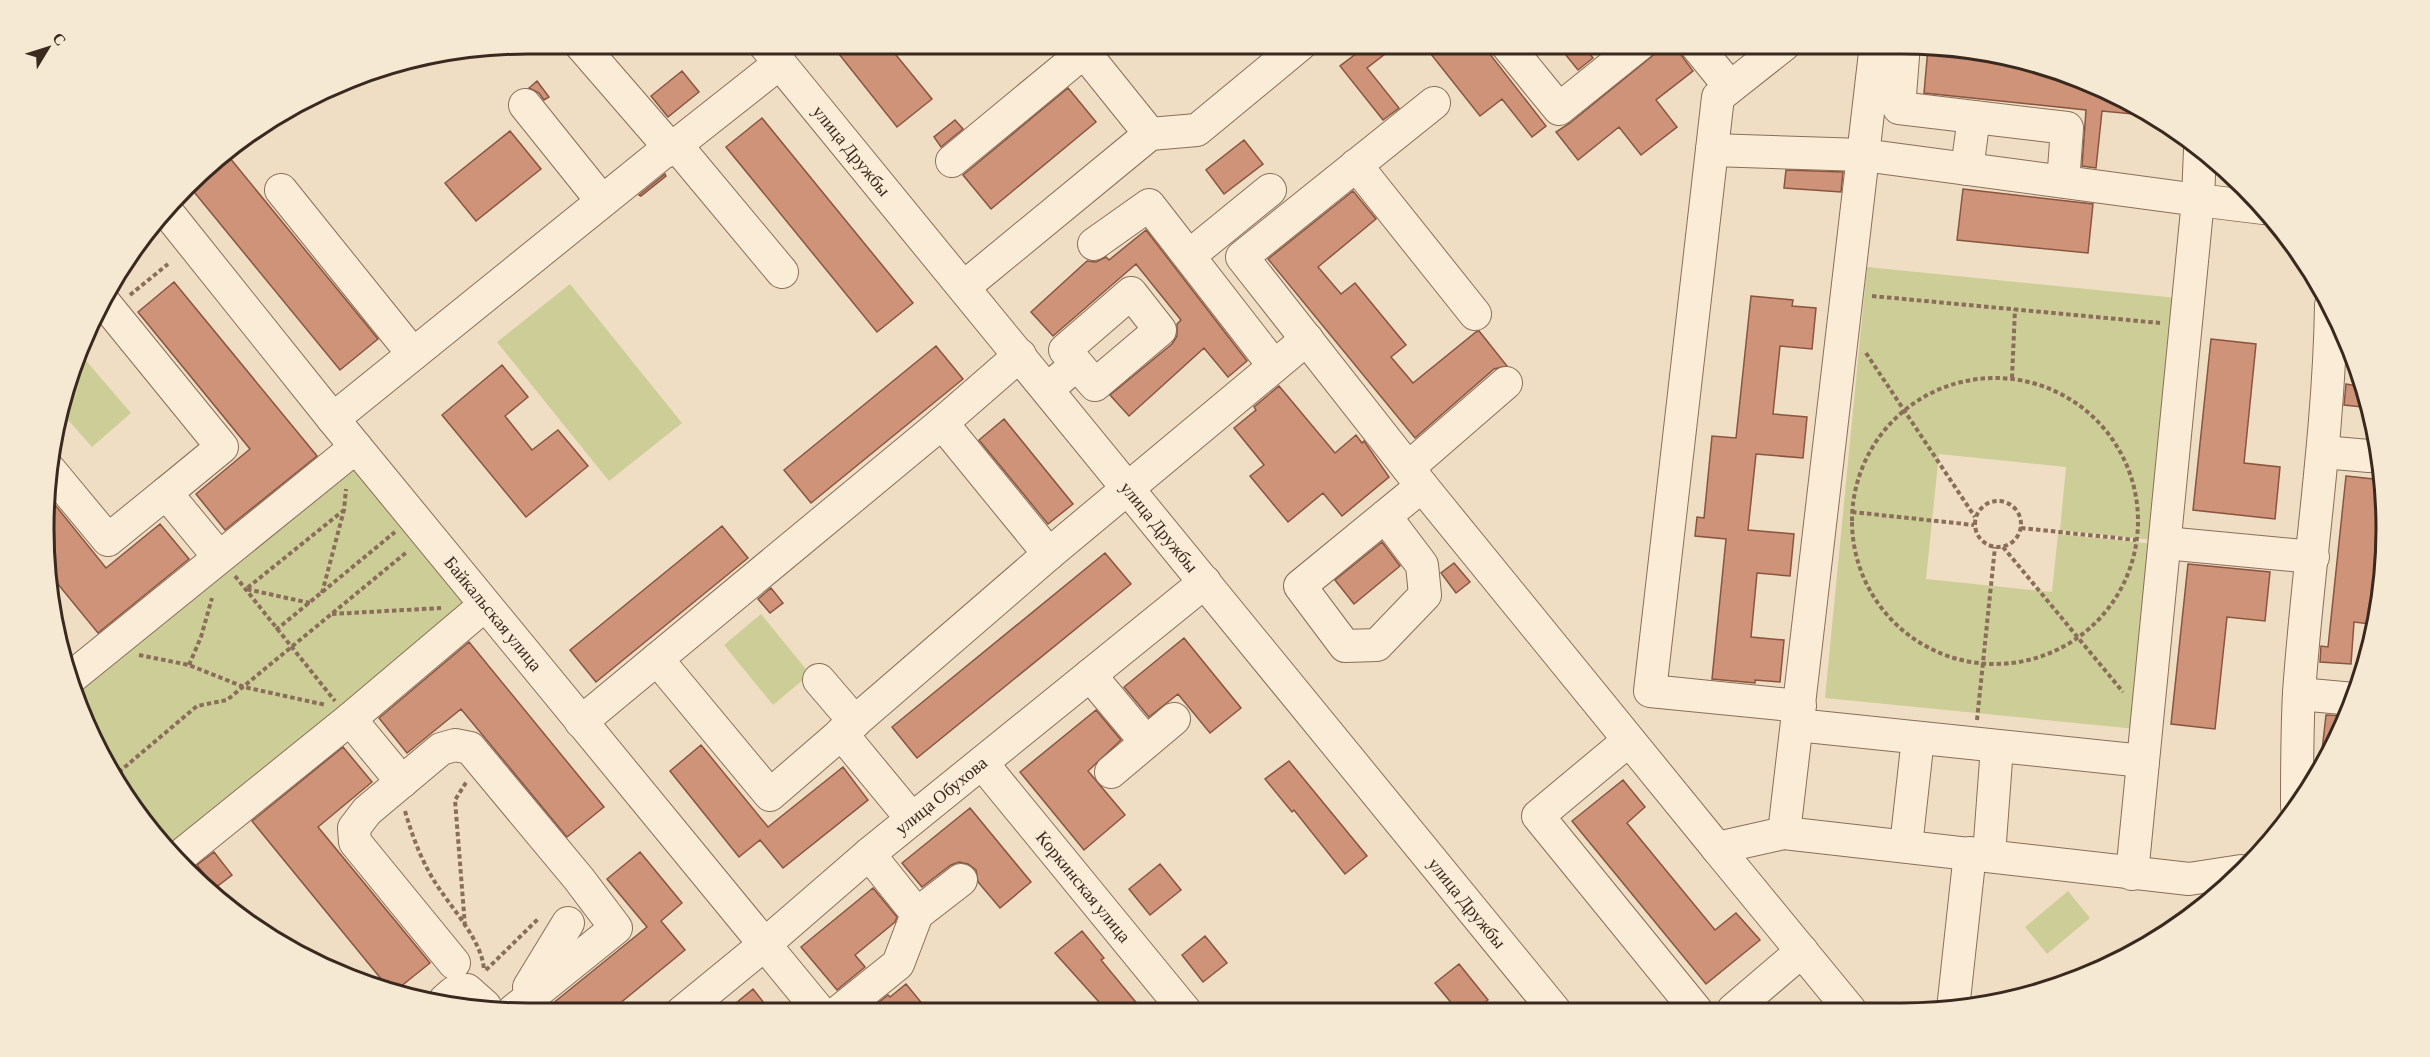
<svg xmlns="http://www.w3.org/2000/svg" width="2430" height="1057" viewBox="0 0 2430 1057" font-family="'Crimson Pro',serif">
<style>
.green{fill:#cdce97}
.building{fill:#ce9379;stroke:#8a553f;stroke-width:1.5}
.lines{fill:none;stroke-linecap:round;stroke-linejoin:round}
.minor-casing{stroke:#8a6e5a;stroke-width:34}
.path{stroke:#8a6e5a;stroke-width:4;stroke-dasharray:4.5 3;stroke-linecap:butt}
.minor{stroke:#faecd7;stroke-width:32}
.labels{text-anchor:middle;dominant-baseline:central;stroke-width:4.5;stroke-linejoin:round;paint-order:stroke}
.street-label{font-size:18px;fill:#3a291e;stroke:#f6e9d4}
.rim{fill:none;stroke:#3a291e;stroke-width:3}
</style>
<rect width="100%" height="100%" fill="#efdec4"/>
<path class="green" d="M1867,267L2177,298L2153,540L2060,530L2066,467L1939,454L1926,579L2052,592L2058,534L2154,544L2136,729L1825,698Z
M570,284L682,423L609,481L497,342Z
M82,356L131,413L92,447L61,412Z
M352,464L466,602L171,847L109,771L76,685Z
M761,614L810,674L773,705L724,645Z
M2068,891L2090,918L2047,954L2025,927Z"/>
<path class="building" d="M831,44H887L932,99L897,127Z
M1369,44H1398L1367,68L1399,108L1383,120L1340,66Z
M1423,44H1482L1546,126L1532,137L1502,99L1480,116Z
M1557,44H1582L1593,58L1578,70Z
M1667,44H1677L1681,55L1693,71L1656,100L1677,127L1641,155L1619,127L1578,160L1556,132L1570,123Z
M1928,48L2058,69L2144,109L2154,116L2102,111L2096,168L2082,166L2086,110L1924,93Z
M682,71L699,92L668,117L651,96Z
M537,81L549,97L544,100L539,93L529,88Z
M1068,88L1096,122L991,209L963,175Z
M762,118L913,303L877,332L726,147Z
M955,120L963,129L941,147L934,137Z
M510,131L541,169L476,221L445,183Z
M1244,140L1263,164L1224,194L1206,170Z
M225,152L378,339L340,370L190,187L209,164Z
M1786,170L1843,172L1841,192L1784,188Z
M665,174L666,176L641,196L639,195Z
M1963,189L2093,204L2088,253L1957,240Z
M1353,191L1376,219L1318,267L1341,294L1355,283L1406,345L1391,357L1413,383L1476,332L1479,331L1507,366L1494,369L1415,438L1268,259Z
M1146,230L1247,361L1228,377L1204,348L1129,416L1110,395L1172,344L1177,336V324L1181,320L1136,264L1053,336L1031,312L1087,261L1096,262L1106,257L1109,260Z
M174,282L317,456L225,530L196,494L250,449L138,312Z
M1751,296L1793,300L1792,306L1816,308L1812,349L1780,346L1773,414L1807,417L1803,458L1756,454L1748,530L1794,534L1790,576L1757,573L1751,637L1784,640L1780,682L1755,680V683L1712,679L1726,539L1695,536L1697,517L1704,518L1712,436L1736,438Z
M2211,339L2256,344L2244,463L2280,467L2275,519L2193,510Z
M936,346L963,379L811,503L784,470Z
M502,365L528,397L505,416L532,450L558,430L588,466L526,517L442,415Z
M2346,384L2364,387L2362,407L2344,405Z
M1279,386L1335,453L1356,435L1362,443L1364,441L1389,477L1342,516L1323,493L1288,522L1250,476L1264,465L1234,428L1256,410L1254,407Z
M1004,419L1073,504L1048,524L979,440Z
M2346,476L2383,480L2384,490L2370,624L2354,622L2351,664L2320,662L2321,646L2328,647Z
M47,495L106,568L160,524L189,559L98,633L48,572L44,528Z
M722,526L748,558L596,682L570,650Z
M1382,542L1400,566L1354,604L1335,580Z
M1105,553L1131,584L917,758L892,727Z
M1454,563L1470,582L1456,593L1441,573Z
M2188,564L2270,572L2265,621L2227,617L2215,729L2171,724Z
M771,588L783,603L770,613L758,599Z
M1184,638L1241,708L1210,733L1178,694L1149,717L1124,687Z
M469,642L604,807L567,837L461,709L407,753L379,718Z
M1096,710L1121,740L1088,771L1125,815L1084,850L1020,772Z
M2326,715L2345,716L2323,760L2321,759Z
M701,745L768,827L843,767L868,800L783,868L760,840L739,857L670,771Z
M343,747L372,782L318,827L430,963L395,991H391L252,821Z
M1289,761L1367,856L1345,874L1294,810L1292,812L1265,779Z
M1623,780L1645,807L1627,823L1715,930L1736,913L1760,940L1706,984L1572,821Z
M970,808L1031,882L1000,908L978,882L976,870L968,864L959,862L951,865L922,887L902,863Z
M214,852L232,875L215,888L197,865Z
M640,852L682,903L661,921L685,950L608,1013H541L647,927L607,879Z
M1160,864L1181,890L1150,915L1129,889Z
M873,888L897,917L895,922L855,955L865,967L837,990L801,947Z
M1082,931L1104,958L1101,960L1144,1012H1108L1055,953Z
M1205,936L1227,963L1203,982L1182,955Z
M1459,964L1488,1000L1474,1011H1458L1435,983Z
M906,984L929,1012L866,1013L888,995L890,997Z
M753,989L772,1013H724Z"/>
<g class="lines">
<g class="minor-casing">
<g id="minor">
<path d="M580,44L671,149"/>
<path id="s1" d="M764,44L1555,1011"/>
<path d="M1506,44L1559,109L1640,44"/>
<path d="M1695,44L1730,87"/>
<path d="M1785,44L1718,97L1650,691L1800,706"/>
<path d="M1904,44L1899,108L2067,128L2064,169"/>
<path d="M1434,103L1242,257L1422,486L1717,848L1784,833L2189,879L2241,871"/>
<path d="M525,105L602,201"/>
<path d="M1150,134L1197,130L1301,44"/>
<path d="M676,145L782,272"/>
<path d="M2200,149L2198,200L2263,208"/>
<path d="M1712,150L1863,155L2198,200L2132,874"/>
<path d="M952,161L1084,52L1150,134L964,287"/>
<path d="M1356,165L1475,314"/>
<path d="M1967,169L1974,117"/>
<path d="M281,190L413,354"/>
<path id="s2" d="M168,213L333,419L821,1013"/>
<path d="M1094,244L1149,205L1274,366"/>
<path d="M1189,256L1270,190"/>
<path d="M103,301L222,447L166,493L219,557"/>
<path d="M1048,389L1077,364L1065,350L1131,293L1160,330L1095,385L1077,364"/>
<path d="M333,419L661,154L671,149L780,63"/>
<path d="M942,423L1049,554"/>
<path d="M2323,452L2369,456"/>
<path d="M1408,468L1506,383"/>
<path d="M49,469L108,540L166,493"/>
<path d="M1385,516L1422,565L1425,595L1377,645L1345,646L1300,586L1422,486"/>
<path d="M2165,543L2313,557"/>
<path d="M657,659L770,795L1049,554L1307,339"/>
<path d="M1090,675L1146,742"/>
<path d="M73,676L356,447"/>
<path d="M819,680L855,722"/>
<path d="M2299,694L2354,699"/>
<path d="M350,719L402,782"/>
<path d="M581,722L942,423L1020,355"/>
<path d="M1797,725L2143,761"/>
<path d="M841,733L912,819"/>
<path d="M1628,741L1538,816L1696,1010"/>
<path id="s3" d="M982,763L1186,1012"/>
<path d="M1111,772L1174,719"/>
<path d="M2297,807C2297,769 2297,731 2299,693C2308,563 2329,435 2331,305"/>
<path d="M1784,833L1876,44"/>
<path d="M1906,846L1918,738"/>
<path d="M1717,848L1850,1010"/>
<path d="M1989,855L1997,747"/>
<path d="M179,857L350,719L485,605"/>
<path d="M917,914L961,880"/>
<path d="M454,963L355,842L354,828L367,811L441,749L455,745L470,748L579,879L616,928L513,1011"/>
<path d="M529,987L568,923"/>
<path d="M445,1000L453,993L467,990L485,1006"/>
<path d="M1953,1009L1970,853"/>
<path d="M1733,1010L1802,951"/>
<path id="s4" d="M681,1013L764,945L869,854L1205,582"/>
<path d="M837,1013L898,964L917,914L869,854"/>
</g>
</g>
<path class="path" d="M130,295L168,264
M1872,296L2160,323
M1866,353L1975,517
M2012,378L2015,309
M1852 521a143 143 0 1 1 286 0a143 143 0 1 1-286 0Z
M1975 524a23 23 0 1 1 46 0a23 23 0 1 1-46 0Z
M1852,512L1974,525
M2021,528L2136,540
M2003,547L2123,692
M235,576L335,701
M322,593L344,510L346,489
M310,603L246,589L344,510
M332,614L441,608
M276,630L395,532
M139,655L189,665L244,687L326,705
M189,665L201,637L212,598
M1977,720L1995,547
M113,777L197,706L227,700L408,551
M405,811C412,835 420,857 433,879C449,906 483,940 484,971
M465,926L455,800L467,781
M486,970L538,919"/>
<use href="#minor" class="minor"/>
</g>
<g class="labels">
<g class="street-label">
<text stroke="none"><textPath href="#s1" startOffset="138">улица Дружбы</textPath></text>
<text stroke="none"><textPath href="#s1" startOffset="624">улица Дружбы</textPath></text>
<text stroke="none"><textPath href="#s2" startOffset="516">Байкальская улица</textPath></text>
<text stroke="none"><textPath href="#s4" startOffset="339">улица Обухова</textPath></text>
<text stroke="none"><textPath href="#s3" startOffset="160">Коркинская улица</textPath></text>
<text stroke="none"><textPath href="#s1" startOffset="1110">улица Дружбы</textPath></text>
</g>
</g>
<path d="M0 0H2430V1057H0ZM528 54H1902A474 474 0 0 1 2376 528V529A474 474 0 0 1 1902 1003H528A474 474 0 0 1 54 529V528A474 474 0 0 1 528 54Z" fill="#f6e9d4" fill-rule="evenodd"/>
<path class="rim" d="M528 54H1902A474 474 0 0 1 2376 528V529A474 474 0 0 1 1902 1003H528A474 474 0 0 1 54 529V528A474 474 0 0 1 528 54Z"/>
<g transform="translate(48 48) rotate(52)" stroke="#f6e9d4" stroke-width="4.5" paint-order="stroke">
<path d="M0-4.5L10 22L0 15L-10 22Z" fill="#3a291e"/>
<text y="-9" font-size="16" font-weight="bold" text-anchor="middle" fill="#3a291e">С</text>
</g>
</svg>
